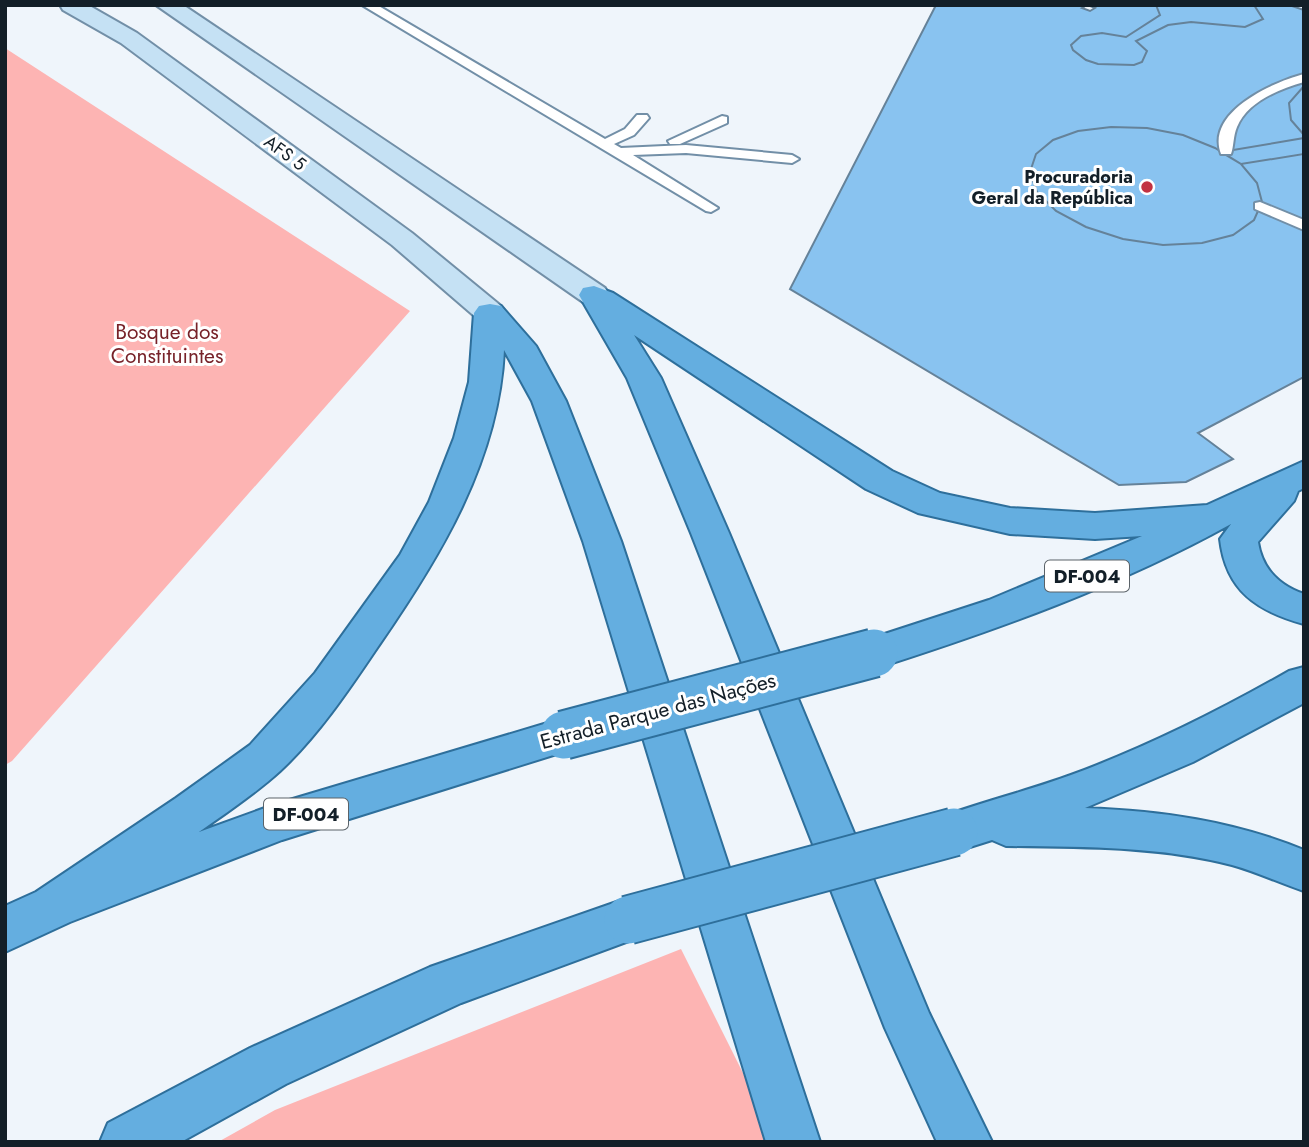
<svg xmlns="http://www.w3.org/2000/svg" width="1309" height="1147" viewBox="0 0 1309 1147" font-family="Jost,sans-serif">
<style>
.green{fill:#fdb4b3}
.building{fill:#89c3f0;stroke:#658299;stroke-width:2}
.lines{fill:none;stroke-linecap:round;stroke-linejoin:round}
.service-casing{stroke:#728fa7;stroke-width:4}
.secondary-casing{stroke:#728fa7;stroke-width:4}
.trunk-casing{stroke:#2e6f9b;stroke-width:4}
.service{fill:#fff;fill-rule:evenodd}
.secondary{fill:#c5e1f4;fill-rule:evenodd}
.trunk{fill:#64aee0;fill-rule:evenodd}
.trunk-bridge-casing{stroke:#2e6f9b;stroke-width:51;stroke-linecap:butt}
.trunk-bridge{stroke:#64aee0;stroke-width:47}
.poi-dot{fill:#c23242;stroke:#fff;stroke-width:2.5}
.labels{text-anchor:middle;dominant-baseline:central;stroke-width:6;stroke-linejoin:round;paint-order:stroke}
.far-street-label{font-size:18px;fill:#131f28;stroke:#fff}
.far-poi-label{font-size:18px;font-weight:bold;fill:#131f28;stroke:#fff;text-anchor:end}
.shield{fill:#fff;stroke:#5a6268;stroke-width:2}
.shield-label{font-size:19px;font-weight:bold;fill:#131f28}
.park-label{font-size:21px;fill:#772229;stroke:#fff}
.street-label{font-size:21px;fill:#131f28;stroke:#fff}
</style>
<rect width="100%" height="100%" fill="#eff5fb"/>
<path class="green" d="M5,48L410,311L12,761L5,765Z
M681,949L754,1095L772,1142H218L275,1110Z"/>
<path class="building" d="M936,5H1087L1082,8L1090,11L1095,8L1088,5H1289L1304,10V377L1198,433L1233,459L1186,482L1119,485L790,289Z
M1156,5H1254L1263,19L1245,27L1191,22L1168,25L1136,41L1147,51L1142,62L1134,65L1098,64L1086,60L1073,50L1071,45L1081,36L1102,33L1126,37L1160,15Z
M1304,86V135L1291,120L1289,103Z
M1111,127L1147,128L1183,135L1215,148L1241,164L1257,183L1262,202L1254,220L1233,235L1202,243L1163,245L1123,239L1086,227L1056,211L1037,192L1030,172L1036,154L1053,140L1078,131Z
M1304,138V154L1241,164L1221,152Z"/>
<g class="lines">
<g class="service-casing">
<path id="service" d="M362,5H377L605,139L625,129L637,115H647L649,118L634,135L614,144L621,148L686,145L792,155L799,159L792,163L686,153L633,155L718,208L711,212L706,211Z
M1304,74V82C1279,89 1247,102 1237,127C1233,136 1234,146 1231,154H1221C1205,112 1273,82 1304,74Z
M722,116L727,117V123L680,144H670L668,141Z
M1260,202L1304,220V230L1255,209V203Z"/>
</g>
<g class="secondary-casing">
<path id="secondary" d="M60,5H88L137,33L412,233L501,306L506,313L501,320L490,322L479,320L392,245L121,43L63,10Z
M156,5H183L605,288L609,295L605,302L594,304L583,302Z"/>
</g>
<g class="trunk-casing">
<path id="trunk" d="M594,286L613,293L892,471L940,493L1010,508L1095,513L1207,505L1304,461V488L1298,491L1294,501L1258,542C1262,568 1278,585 1304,594V624C1257,611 1226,591 1220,539L1231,524C1119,586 996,630 874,669L860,664L854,653L860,642L989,600L1142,536L1095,539L1010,534L918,513L866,489L634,335L661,378L729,533L929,1013L992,1142H937L885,1028L691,533L627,378L579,295L583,288Z
M490,304L501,306L536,346L566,401L621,541L820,1142H766L583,541L532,401L504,350C499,460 440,557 379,645C350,688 318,736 280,771C256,793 226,813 199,832L276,804L564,718L579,723L585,735L579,747L282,840L70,922L5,952V906L36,892L176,798L250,745L315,673L400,555L429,502L454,438L469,382L474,313L479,306Z
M1304,667V703L1193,762L1085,808C1161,811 1233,821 1304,850V891C1280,883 1257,872 1232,865C1159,846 1081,847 1006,846L992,840L954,852L938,846L931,832L938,818C982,802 1027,791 1071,775C1147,747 1219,711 1289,671Z
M628,898L645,905L652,920L645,935L461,1003L286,1084L181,1142H100L108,1123L250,1048L430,967Z"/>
</g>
<use href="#service" class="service"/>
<use href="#secondary" class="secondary"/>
<use href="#trunk" class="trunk"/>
<g class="trunk-bridge-casing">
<path id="trunk-bridge" d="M564,735L874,653
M628,920L954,832"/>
</g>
<use href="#trunk-bridge" class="trunk-bridge"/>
</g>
<circle class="poi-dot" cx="1147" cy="187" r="7"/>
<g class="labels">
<g class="far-street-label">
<text transform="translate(285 153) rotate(36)">AFS 5</text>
</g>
<g class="far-poi-label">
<text x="1133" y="177">Procuradoria<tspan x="1133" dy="21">Geral da República</tspan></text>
</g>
<g class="shield">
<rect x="1045" y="560.5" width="84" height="31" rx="5"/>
<rect x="264" y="798.5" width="84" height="31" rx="5"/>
</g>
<g class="shield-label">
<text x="1087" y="576">DF-004</text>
<text x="306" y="814">DF-004</text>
</g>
<g class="park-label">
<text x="167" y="332">Bosque dos<tspan x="167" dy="24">Constituintes</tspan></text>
</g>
<g class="street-label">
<text transform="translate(658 711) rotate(-15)">Estrada Parque das Nações</text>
</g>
</g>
<rect width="1309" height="1147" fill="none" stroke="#131f28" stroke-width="14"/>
</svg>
